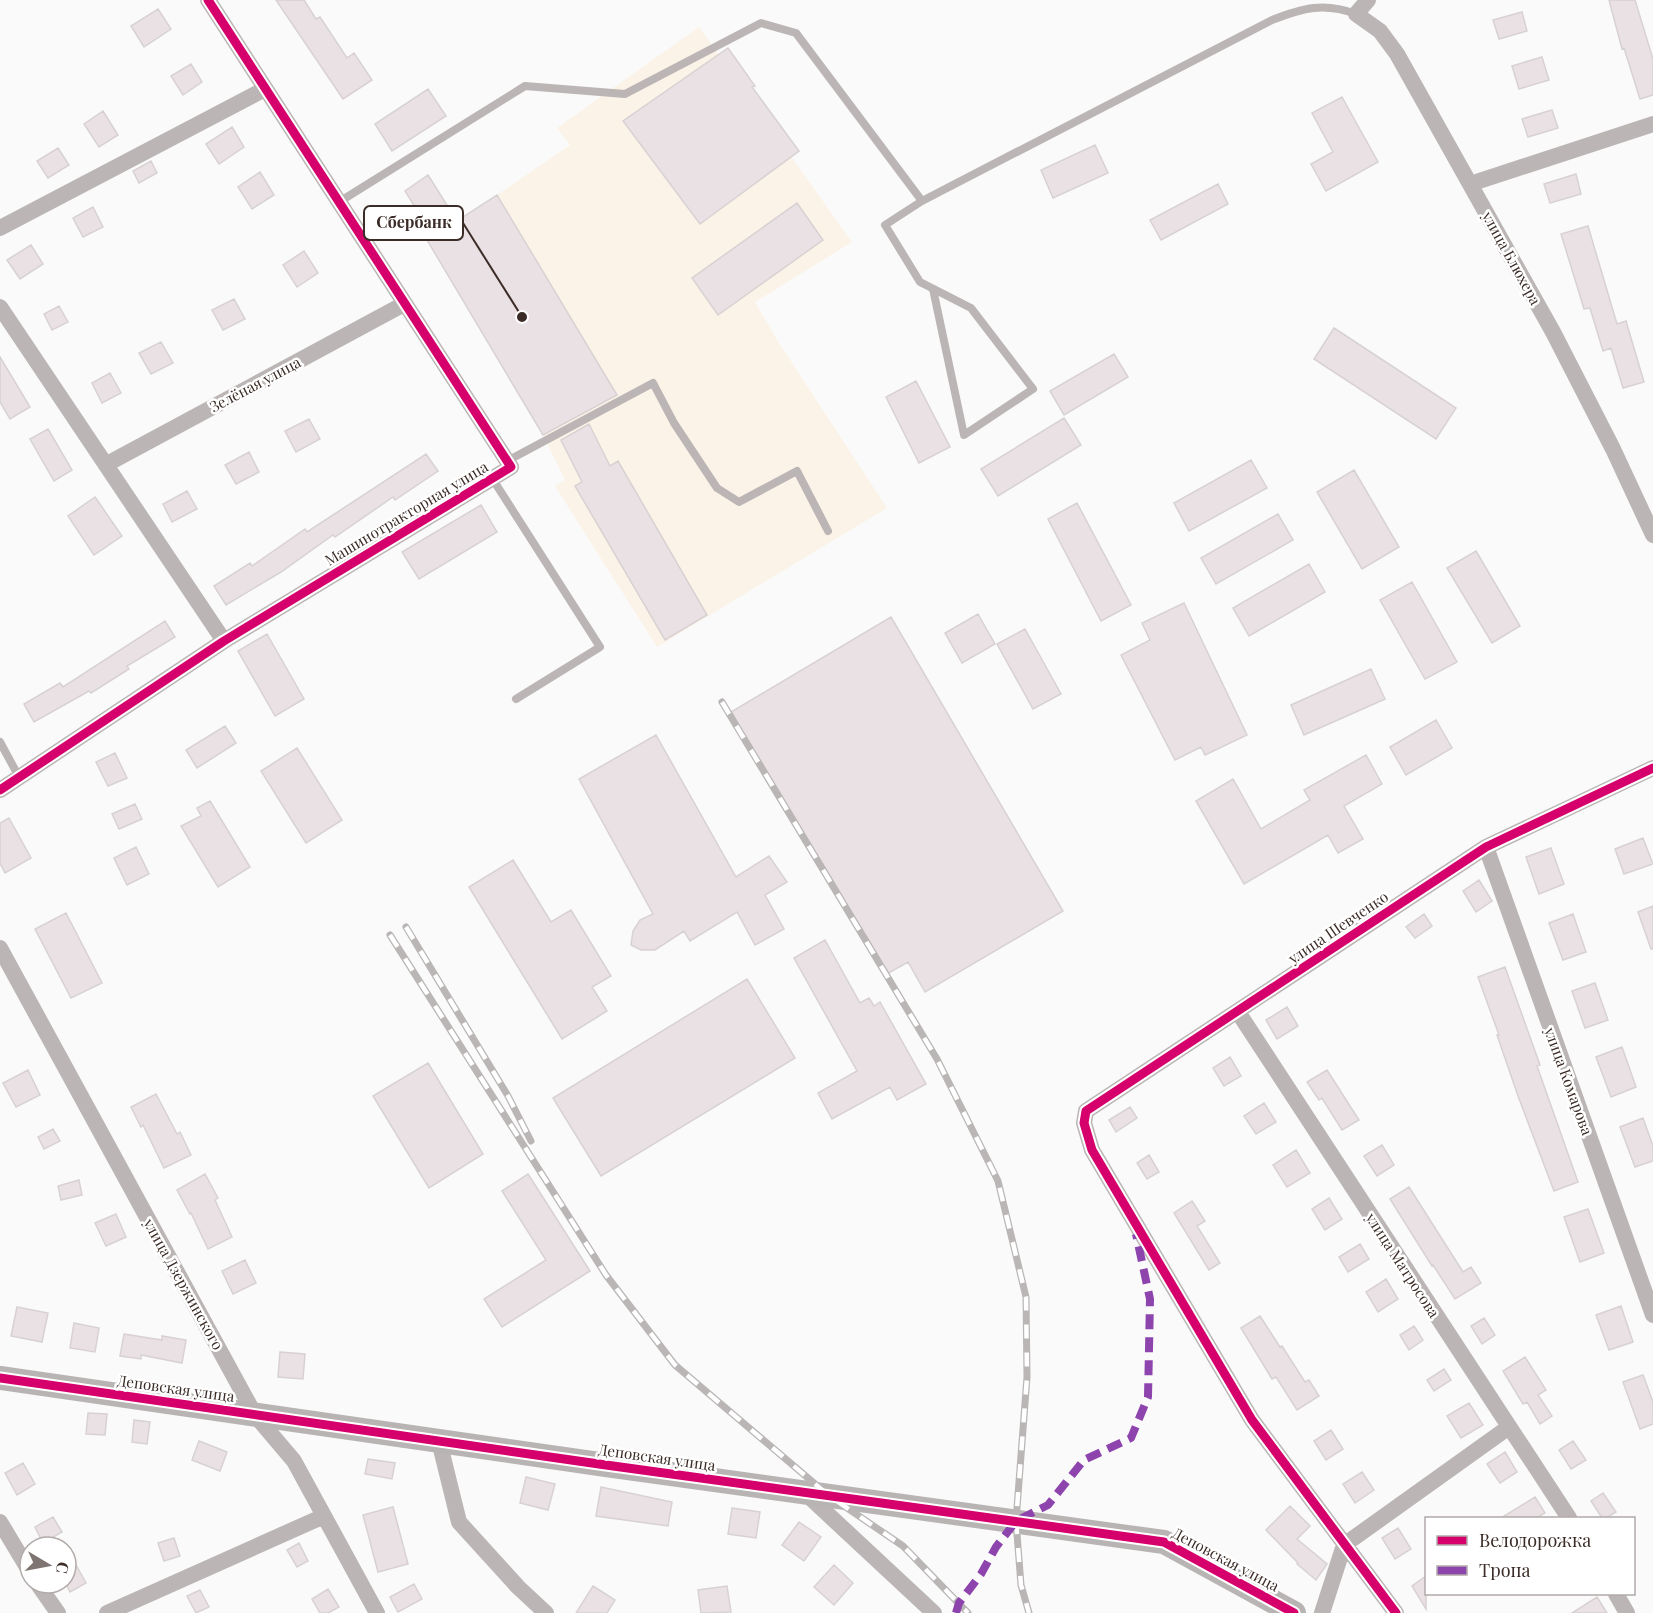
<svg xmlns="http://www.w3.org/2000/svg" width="1653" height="1613" viewBox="0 0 1653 1613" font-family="'Playfair Display',serif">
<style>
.industrial{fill:#fbf3e8}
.building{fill:#eae1e4;stroke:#d8d1d2;stroke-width:1.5}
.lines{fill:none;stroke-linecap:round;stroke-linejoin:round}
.lane{stroke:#bbb5b5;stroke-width:8}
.street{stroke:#bbb5b5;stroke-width:16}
.secondary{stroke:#b9b4b4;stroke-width:24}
.rail-casing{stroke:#b9b6b5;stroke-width:7}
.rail{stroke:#fff;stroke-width:4.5;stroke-dasharray:14;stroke-linecap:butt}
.quiet{stroke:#8e44ad;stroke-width:8;stroke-dasharray:15 8;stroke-linecap:butt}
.cycleway-casing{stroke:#fff;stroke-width:13}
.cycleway{stroke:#d6006c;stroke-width:9}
.labels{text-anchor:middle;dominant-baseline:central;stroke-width:5;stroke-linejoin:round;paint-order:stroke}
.street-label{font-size:15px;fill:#3b2c27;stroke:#fff}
.leader{fill:none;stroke:#3b2c27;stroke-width:2}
.callout-dot{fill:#3b2c27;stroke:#fff;stroke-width:2}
.callout{fill:#fff;stroke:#3b2c27;stroke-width:2}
.callout-label{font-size:16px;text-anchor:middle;font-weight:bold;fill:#3b2c27}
</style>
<rect width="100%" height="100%" fill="#fafafa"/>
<path class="industrial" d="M699,27L852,242L755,302L779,343L887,508L657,647L555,486L565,480L543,435L617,395L497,195L570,145L557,128Z"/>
<path class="building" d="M276,0H304L316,19L320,17L347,58L354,53L372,80L343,99Z
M1609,0H1635L1653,59V95L1640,99L1624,48L1622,49Z
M158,9L171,29L144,47L131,26Z
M1522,12L1527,31L1499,39L1493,20Z
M728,48L755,86L752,87L799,151L700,224L623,121Z
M1542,57L1549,80L1519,89L1512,66Z
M191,64L202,82L183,95L171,76Z
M428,89L446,116L392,151L375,124Z
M1342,97L1378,162L1326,191L1311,164L1333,152L1312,113Z
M1552,110L1558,128L1528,137L1522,119Z
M103,111L118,135L99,147L84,124Z
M232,127L244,147L219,164L206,144Z
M1095,145L1108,173L1053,198L1041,170Z
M58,148L69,165L48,178L37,161Z
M151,161L157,173L139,183L133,171Z
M260,172L274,195L252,209L238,187Z
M1576,174L1581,194L1550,203L1544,184Z
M428,175L457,221L497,195L617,395L543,435L427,240L433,236L405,191Z
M1218,184L1228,204L1161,240L1150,220Z
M797,203L823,240L718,315L692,278Z
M93,207L103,227L83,237L73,218Z
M1588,226L1617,324L1626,321L1644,382L1623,388L1611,348L1603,351L1590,308L1584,309L1561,234Z
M31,245L43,264L20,279L7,260Z
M304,251L318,273L297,287L283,265Z
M234,299L245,319L223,330L212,310Z
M59,306L68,322L52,330L44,314Z
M1334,328L1456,408L1436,439L1314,359Z
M161,342L173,363L151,374L139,353Z
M1114,354L1128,377L1064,415L1050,391Z
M0,357L30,407L10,419L0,402Z
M110,373L121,393L102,403L92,383Z
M916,381L950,447L919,463L886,397Z
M1064,418L1081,445L998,496L981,469Z
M309,419L320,439L296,452L285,431Z
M589,424L610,466L618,461L707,615L665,640L575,486L582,482L561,440Z
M48,429L72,470L54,481L30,439Z
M249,452L259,472L236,484L225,465Z
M426,454L438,471L395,500L393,497L335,537L333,535L281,572L226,605L214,586L250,563L252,566L305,529L307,532Z
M1251,460L1267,488L1189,531L1174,503Z
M1354,470L1399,547L1362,569L1317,492Z
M187,491L197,509L172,522L163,504Z
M95,497L122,536L94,555L68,516Z
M1077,503L1131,605L1101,621L1048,519Z
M481,505L497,532L419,579L402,552Z
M1278,514L1293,540L1216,584L1201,558Z
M1476,551L1520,626L1492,643L1447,568Z
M1309,564L1325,592L1249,636L1233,608Z
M1412,582L1457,662L1425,679L1380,600Z
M1184,603L1247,735L1205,755L1201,747L1175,760L1121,655L1150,640L1142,623Z
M978,614L995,644L962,663L945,633Z
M891,617L1063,911L925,992L908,962L885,975L731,712Z
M165,621L175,637L127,666L129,669L91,693L89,691L34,722L24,704L60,683L63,687Z
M1025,629L1061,694L1033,709L997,644Z
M267,634L304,699L275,716L238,651Z
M1371,669L1385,699L1304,735L1291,705Z
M1436,720L1452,748L1406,775L1390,747Z
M225,726L236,743L197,768L186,750Z
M656,735L736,877L769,856L787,882L765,895L784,929L755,945L737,912L690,941L684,931L655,950H641L631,945L633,931L640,920L653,914L579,779Z
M297,748L342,820L306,843L261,771Z
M115,753L127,778L108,786L96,762Z
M1366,755L1382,784L1344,806L1363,839L1338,853L1328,835L1244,884L1196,801L1233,779L1261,829L1310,800L1304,790Z
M210,801L250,867L218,887L181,826L201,816L197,808Z
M135,804L142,819L119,829L112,814Z
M9,818L31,858L5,873L0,863V823Z
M1643,838L1653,864L1624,874L1615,849Z
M136,847L149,874L127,885L114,858Z
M1551,848L1564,884L1539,894L1526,857Z
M513,860L551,922L571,910L611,976L592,987L607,1011L562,1039L469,887Z
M1479,880L1492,901L1476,912L1463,891Z
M1653,906V949H1651L1638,912Z
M66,913L102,983L71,998L35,929Z
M1424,914L1432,926L1415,938L1406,927Z
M1573,914L1586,952L1563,960L1549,923Z
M825,940L860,1003L869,998L874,1006L880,1002L926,1084L897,1100L890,1087L832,1119L818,1093L857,1071L794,958Z
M1505,967L1540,1065L1537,1066L1578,1182L1554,1191L1518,1096L1497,1035H1499L1478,977Z
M747,979L795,1058L601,1176L553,1098Z
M1595,983L1608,1020L1585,1028L1572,991Z
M1287,1007L1298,1026L1277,1039L1266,1020Z
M1622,1047L1636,1087L1611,1097L1596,1057Z
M1230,1057L1241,1076L1224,1086L1213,1068Z
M428,1063L483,1154L429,1188L373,1096Z
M28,1070L40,1095L16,1107L3,1083Z
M1327,1070L1359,1120L1342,1130L1322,1098L1319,1100L1307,1082Z
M156,1094L177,1134L180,1132L191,1155L164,1168L143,1125L141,1127L131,1107Z
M1264,1103L1276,1122L1256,1134L1244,1116Z
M1130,1107L1137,1118L1116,1132L1109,1120Z
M1643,1118L1653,1146V1161L1635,1167L1620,1127Z
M53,1129L60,1141L44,1149L38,1137Z
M1382,1145L1394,1165L1377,1176L1364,1156Z
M1296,1150L1310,1173L1287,1187L1273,1165Z
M1149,1155L1159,1172L1147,1179L1137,1163Z
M205,1174L218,1198L215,1200L232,1237L208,1249L191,1213L190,1214L177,1190Z
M528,1174L590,1271L502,1327L484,1299L546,1260L502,1191Z
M79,1180L82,1195L61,1200L58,1186Z
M1409,1187L1463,1272L1471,1267L1481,1283L1455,1299L1433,1265L1432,1266L1390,1199Z
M1329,1198L1342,1219L1325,1230L1312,1209Z
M1192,1201L1205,1221L1197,1226L1220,1263L1209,1270L1174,1213Z
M1588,1209L1604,1253L1580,1262L1564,1217Z
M116,1214L126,1237L106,1246L95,1223Z
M1360,1244L1369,1259L1348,1272L1339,1257Z
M245,1260L256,1283L233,1294L222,1271Z
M1386,1279L1398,1299L1378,1312L1366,1292Z
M1621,1306L1633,1342L1609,1350L1596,1315Z
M17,1307L48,1313L42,1342L11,1336Z
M1260,1316L1280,1347L1282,1346L1305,1382L1309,1380L1319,1396L1297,1410L1276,1377L1272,1379L1241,1328Z
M1484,1318L1495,1335L1482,1344L1471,1326Z
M74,1323L99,1328L95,1352L70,1348Z
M1414,1326L1423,1340L1409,1350L1400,1335Z
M124,1334L162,1340V1336L186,1340L182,1363L141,1355V1359L120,1356Z
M280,1352L305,1354L303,1379L278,1377Z
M1525,1357L1546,1390L1538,1395L1552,1416L1540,1424L1527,1402L1523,1404L1503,1371Z
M1444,1369L1451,1380L1434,1391L1427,1380Z
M1643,1375L1653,1402V1424L1640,1429L1623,1382Z
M1469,1403L1483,1425L1461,1438L1447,1416Z
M88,1413L107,1414L105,1435L86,1434Z
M134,1420L150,1422L147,1444L132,1442Z
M1331,1430L1343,1449L1326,1460L1314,1441Z
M199,1441L227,1452L220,1471L192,1460Z
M1573,1441L1586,1460L1571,1469L1559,1450Z
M1505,1452L1517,1472L1500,1483L1487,1464Z
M368,1459L395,1463L392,1479L365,1474Z
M23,1463L35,1484L17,1495L5,1473Z
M1362,1472L1374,1490L1355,1503L1343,1484Z
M526,1477L555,1484L548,1510L520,1503Z
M601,1487L672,1502L668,1526L596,1516Z
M1603,1493L1616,1512L1606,1518H1602L1591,1501Z
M1535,1497L1545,1513L1536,1518H1501Z
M1290,1506L1310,1526L1297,1539L1327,1564L1316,1580L1297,1564L1298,1563L1266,1530Z
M393,1507L408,1564L378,1572L363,1515Z
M732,1508L760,1512L756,1538L728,1534Z
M53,1517L62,1532L43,1543L35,1527Z
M799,1522L821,1537L804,1561L782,1545Z
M1398,1528L1411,1549L1395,1559L1382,1538Z
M174,1538L180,1556L164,1561L158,1543Z
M299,1543L308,1561L297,1567L287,1550Z
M75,1563L86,1583L70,1592L66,1584V1568Z
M834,1565L853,1583L834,1605L814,1587Z
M1426,1576V1609L1412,1586Z
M414,1584L422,1599L398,1612L390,1597Z
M593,1586L615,1600L607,1613H576Z
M727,1586L731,1612L701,1613L698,1590Z
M328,1589L339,1607L328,1613H320L312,1599Z
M200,1590L209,1607L196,1613L187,1596Z
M1597,1597L1607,1613H1572Z"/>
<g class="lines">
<path class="lane" d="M339,202L525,86L625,94L761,23L796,33L922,201
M933,289L964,435L1033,389L971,308L920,282L885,225L922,201L1272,20C1303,8 1324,2 1356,14
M507,461L653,383L674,423L717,488L739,502L797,471L828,531
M492,478L600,647L516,699
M0,742L19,777"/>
<path class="street" d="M1368,0L1356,14L1380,31L1397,54L1553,332L1613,449L1653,535
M1470,184L1653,124
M0,228L265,89
M0,307L224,641
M107,464L404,304
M0,790L224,641L511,467L208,0
M1486,847L1653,1315
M0,948L255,1415L294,1461L377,1613
M1238,1012L1569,1518
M439,1441L459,1522L518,1587L546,1613
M804,1492L934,1613
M0,1522L30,1572
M37,1583L58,1613
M1616,1594L1627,1613
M107,1613L324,1516
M1322,1613L1344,1545L1509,1427
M1396,1613L1252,1420L1092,1150L1084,1123L1086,1111L1486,847L1653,768"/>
<path class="secondary" d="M0,1378L606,1465L1164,1542L1294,1613"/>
<g class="rail-casing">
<path id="rail" d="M722,702L937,1059L998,1181L1026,1297L1027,1377L1016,1521L1021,1585L1029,1613
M406,927L508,1096L531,1141
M390,935L606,1275L675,1365L828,1495L903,1546L968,1613"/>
</g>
<use href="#rail" class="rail"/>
<path class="quiet" d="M956,1613L959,1603L981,1574L996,1547L1016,1521L1048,1505L1084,1460L1131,1438L1148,1397L1149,1349L1150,1299L1136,1234"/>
<g class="cycleway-casing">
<path id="cycleway" d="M0,790L224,641L511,467L208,0
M0,1378L606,1465L1164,1542L1294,1613
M1396,1613L1252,1420L1092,1150L1084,1123L1086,1111L1486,847L1653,768"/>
</g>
<use href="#cycleway" class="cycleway"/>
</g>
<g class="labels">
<g class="street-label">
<text transform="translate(1512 258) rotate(61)">улица Блюхера</text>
<text transform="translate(255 384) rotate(-28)">Зелёная улица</text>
<text transform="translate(406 513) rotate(-31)">Машинотракторная улица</text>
<text transform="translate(1338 927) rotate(-34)">улица Шевченко</text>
<text transform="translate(1569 1081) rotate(70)">улица Комарова</text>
<text transform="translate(1403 1265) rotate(57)">улица Матросова</text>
<text transform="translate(184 1284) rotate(61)">улица Дзержинского</text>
<text transform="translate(176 1388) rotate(8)">Деповская улица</text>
<text transform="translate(657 1457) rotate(8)">Деповская улица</text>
<text transform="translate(1226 1559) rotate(28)">Деповская улица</text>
</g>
</g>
<path class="leader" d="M522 317L463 223"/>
<circle class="callout-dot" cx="522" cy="317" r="6"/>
<rect class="callout" x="364" y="206" width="99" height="34" rx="6"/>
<g class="callout-label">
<text x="414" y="228">Сбербанк</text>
</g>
<rect x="1425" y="1517" width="210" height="78" fill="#ffffff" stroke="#b1aba9" stroke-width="1.5"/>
<rect x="1437" y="1536" width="30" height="9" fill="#d6006c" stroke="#b1aba9" stroke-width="1.5"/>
<text x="1479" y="1547" font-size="18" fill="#3b2c27">Велодорожка</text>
<rect x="1437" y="1566" width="30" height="9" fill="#8e44ad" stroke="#b1aba9" stroke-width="1.5"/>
<text x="1479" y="1577" font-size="18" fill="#3b2c27">Тропа</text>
<g transform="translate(48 1565) rotate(100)"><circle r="28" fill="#ffffff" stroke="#b1aba9" stroke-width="1.5"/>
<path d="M0-4.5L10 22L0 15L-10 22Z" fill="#7e7471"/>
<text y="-9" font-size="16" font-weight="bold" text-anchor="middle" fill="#3b2c27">С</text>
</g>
</svg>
